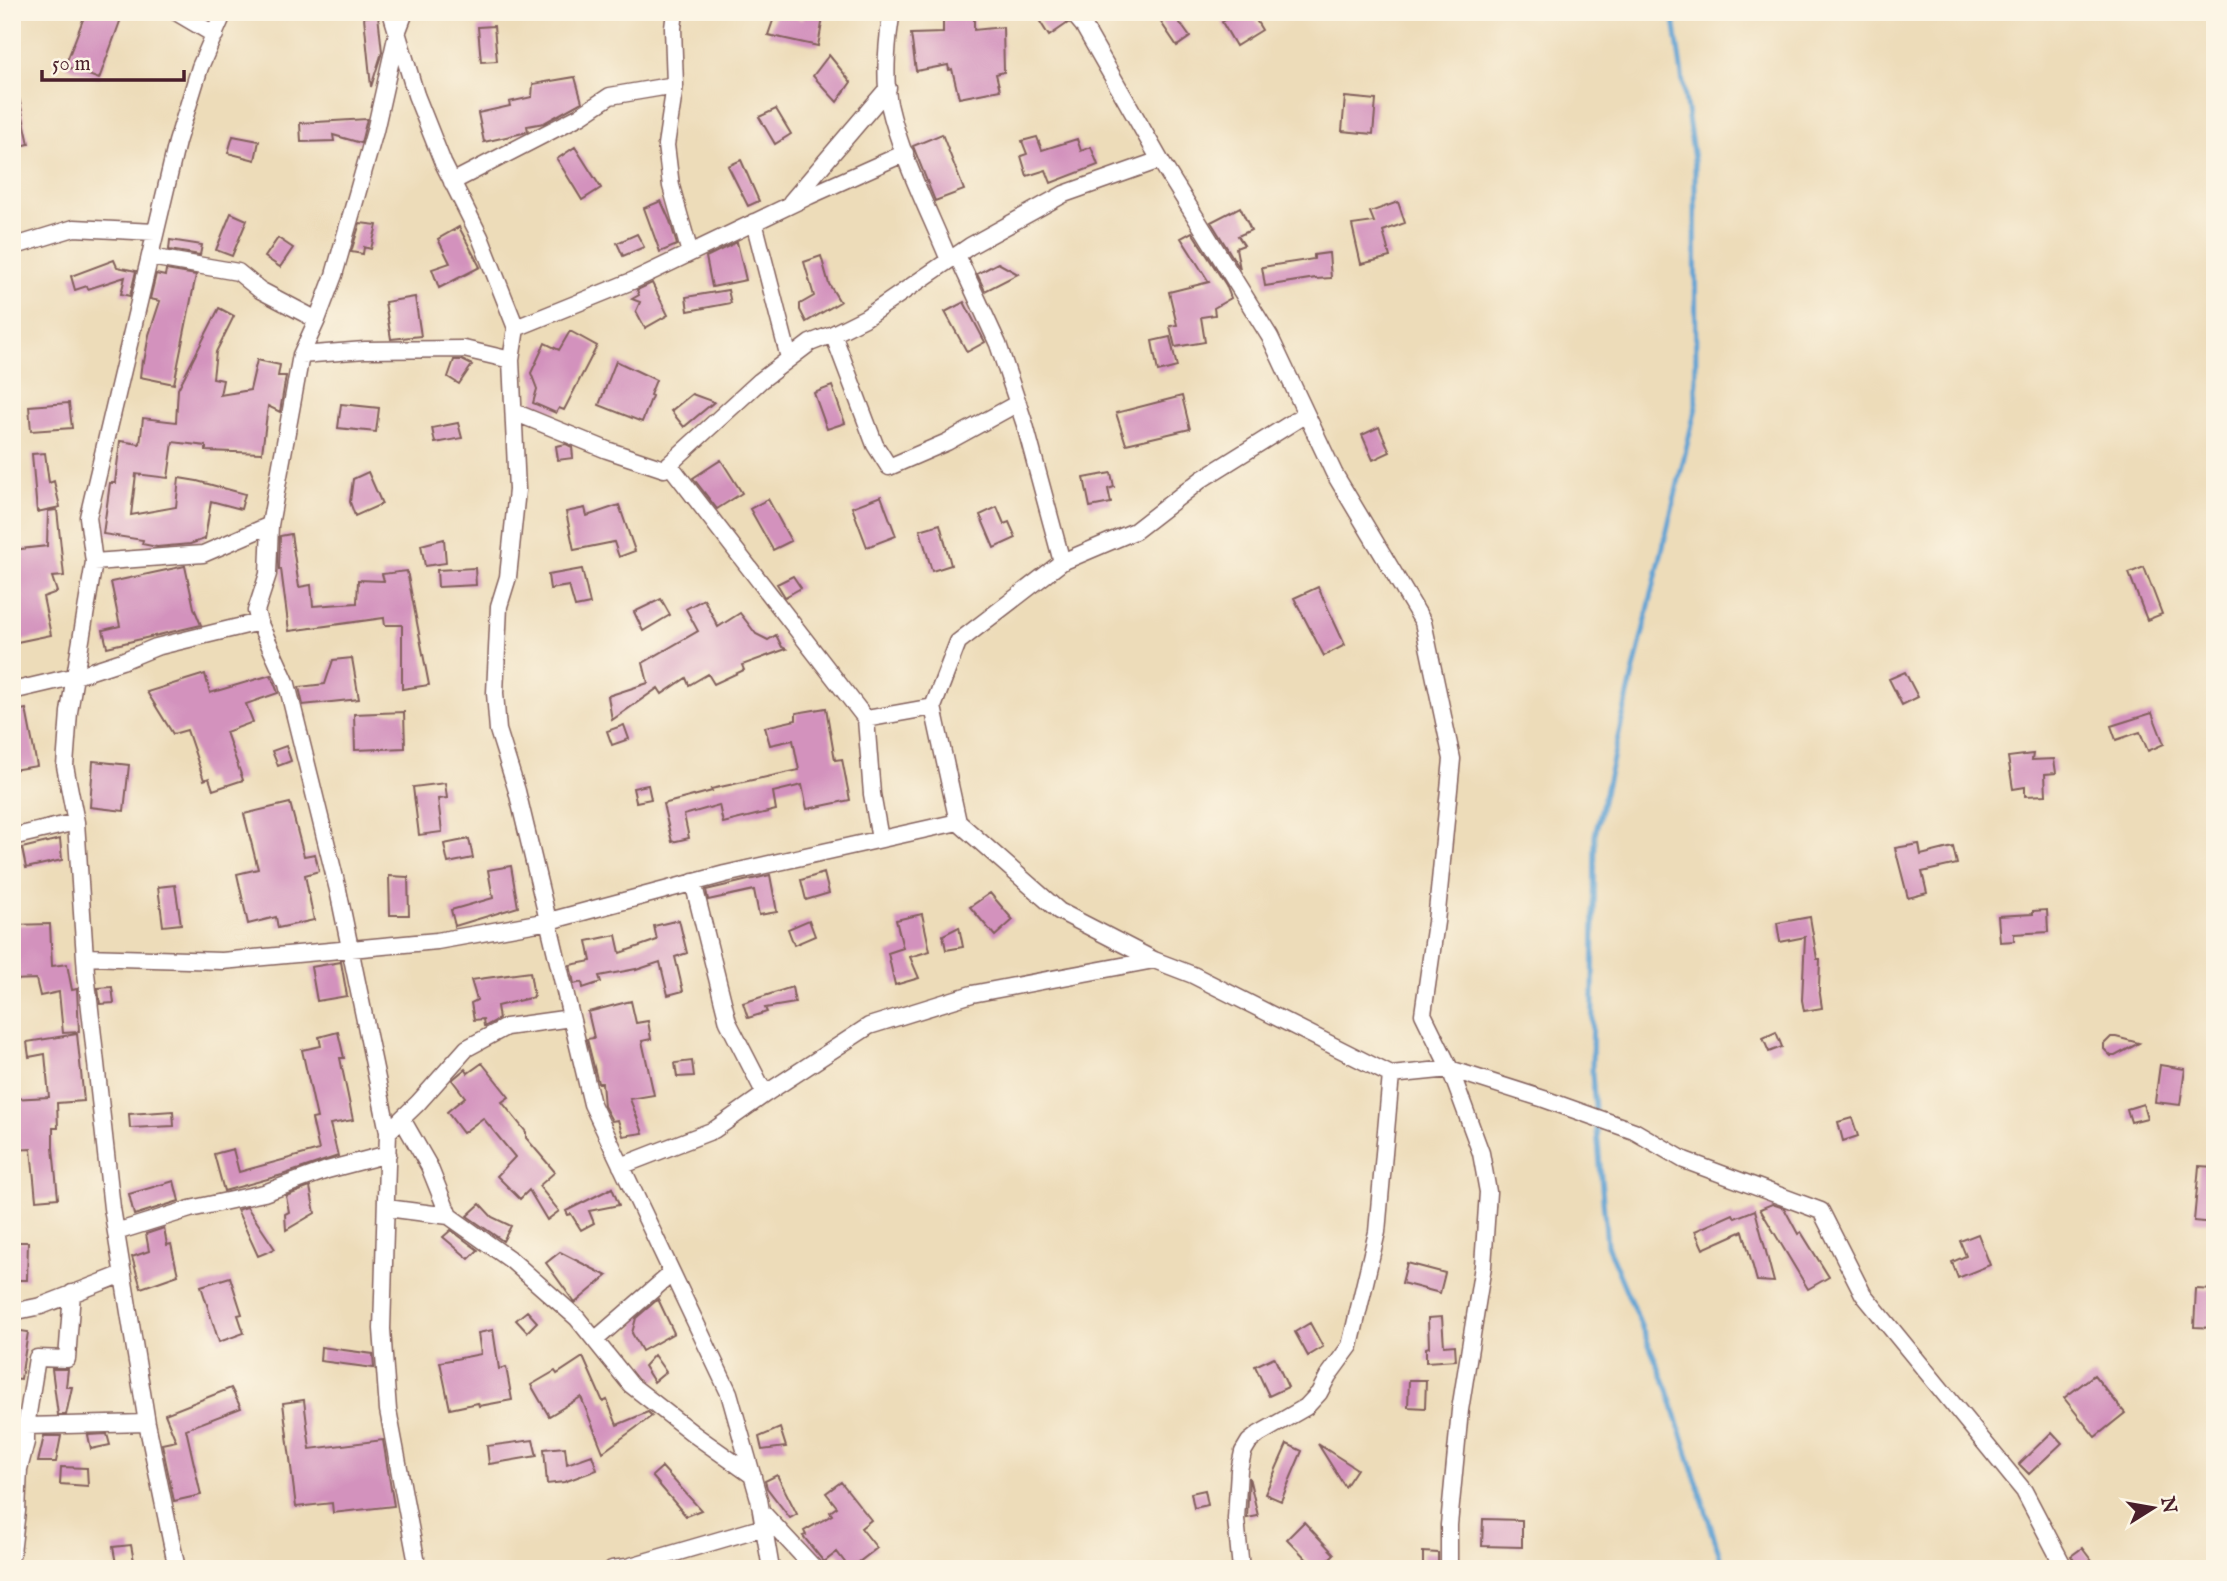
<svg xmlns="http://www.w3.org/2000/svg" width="2227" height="1581" viewBox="0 0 2227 1581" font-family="'IM FELL English',serif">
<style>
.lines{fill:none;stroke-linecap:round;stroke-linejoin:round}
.stream{stroke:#5fa2d3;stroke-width:5}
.building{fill:#d392bd}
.street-casing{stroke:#83615d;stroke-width:19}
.street{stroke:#fff;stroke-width:16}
</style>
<rect width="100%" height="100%" fill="#fcf5e5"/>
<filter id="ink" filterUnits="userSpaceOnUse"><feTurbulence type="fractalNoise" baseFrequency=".0143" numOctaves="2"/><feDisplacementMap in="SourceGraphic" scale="14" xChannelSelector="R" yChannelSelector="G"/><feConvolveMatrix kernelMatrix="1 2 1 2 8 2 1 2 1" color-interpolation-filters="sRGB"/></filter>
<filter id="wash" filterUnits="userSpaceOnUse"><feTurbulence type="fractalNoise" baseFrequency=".00686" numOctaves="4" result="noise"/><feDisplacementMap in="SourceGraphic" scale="28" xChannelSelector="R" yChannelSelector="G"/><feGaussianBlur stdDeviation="1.57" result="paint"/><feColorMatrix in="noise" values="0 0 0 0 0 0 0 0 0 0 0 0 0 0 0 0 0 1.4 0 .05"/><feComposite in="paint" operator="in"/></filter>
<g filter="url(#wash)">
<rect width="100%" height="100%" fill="#eddcb9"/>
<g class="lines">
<path class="stream" d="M1673,12L1695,167L1696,407L1595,835L1592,1074L1607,1245L1668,1390L1721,1559L1722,1569"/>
</g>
<g id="blocks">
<path class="building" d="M86,12H109L122,16L99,79L65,66Z
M776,12H785L802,20L803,12H824L818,46L768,35Z
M943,12L974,14V30L1003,27L1004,72L996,74L1000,90L959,98L952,69L949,70L948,65L916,71L911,34L943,33Z
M1034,12H1062L1068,23L1049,36Z
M1154,12H1172L1190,37L1177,46Z
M1239,12H1251L1262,30L1236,46L1222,22Z
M378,15L382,52L371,87L364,17Z
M494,26L497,61L481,62L478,27Z
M829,55L851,82L837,102L813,76Z
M575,77L582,102L544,123L527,126L528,131L523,133L484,142L478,113L510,106L509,102L532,97L533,84Z
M1345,97L1376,100L1373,134L1342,131Z
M19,98L29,144L12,148V99Z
M776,109L791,134L775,144L759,117Z
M367,119L361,143L333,135L334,141L301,142L300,123Z
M942,134L964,190L935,201L913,146Z
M233,136L259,141L255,160L228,153Z
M1037,137L1042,150L1077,139L1081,151L1091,147L1098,165L1051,183L1046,170L1027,176L1021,156L1027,154L1022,141Z
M575,147L601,188L582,200L557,159Z
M741,160L759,201L748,206L728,166Z
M661,201L670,221L677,245L660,252L644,208Z
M1398,202L1405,223L1383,231L1390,257L1361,264L1352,225L1374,222L1370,212Z
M1240,207L1251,230L1238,236L1244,245L1236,248L1240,269L1211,222Z
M231,213L247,220L232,256L216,250Z
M360,223L377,225L371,249L364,247L363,254L351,252Z
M459,227L480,267L439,288L432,269L450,263L438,239Z
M1192,232L1226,285L1231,298L1214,308L1215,315L1201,317L1205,342L1175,347L1170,326L1177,325L1169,292L1209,282L1181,238Z
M637,234L644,247L623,256L617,243Z
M278,238L293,248L280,267L265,257Z
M170,240L202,245L200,255L169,250Z
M737,242L746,280L712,287L706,257Z
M1329,253L1331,278L1316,279V278L1265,286L1262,267L1314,259V255Z
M821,256L829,284L840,302L806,322L800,310V304L814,296L804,262Z
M114,260L117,267L136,271L130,296L121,294L125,277L88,289L87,286L75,290L71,276Z
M998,263L1018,274L985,291L977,274Z
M166,270L196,275L174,384L140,377L142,361L144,362L149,335L160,301L150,299L156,274L165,276Z
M652,283L668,315L645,328L636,311L640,302L632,299L639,295L637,290Z
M728,290L731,303L688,311L686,297Z
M415,297L421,336L391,339L385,302Z
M964,302L985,342L967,352L945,312Z
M219,308L234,316L216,352L213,378L223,380L220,395L250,390L257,360L280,365L278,376H286L280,412L268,406L262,453L206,451V446L173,442L168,478L136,474L131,515L176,507L179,478L197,481L245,494L241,509L211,501L205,539L190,544L157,547L142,544L143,540L103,534L110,483H115L120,441L140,444L143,418L176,422L178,389Z
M570,331L597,346L564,410L559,408L556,413L533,403L537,389L531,373L545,343L559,350Z
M1170,337L1177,367L1158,372L1152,341Z
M454,360H462L472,365L459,384L448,377Z
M616,361L656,380L650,395L652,396L642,422L599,405Z
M832,386L845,423L827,429L814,393Z
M692,394L714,402L684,427L671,411Z
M1182,396L1190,429L1126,444L1116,413Z
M69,403L72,428L31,431L29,406Z
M341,404L379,408L376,432L338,428Z
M458,423L462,438L435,443L432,428Z
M1379,427L1390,452L1373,460L1362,435Z
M566,444L572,447L573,458L558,460L556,446Z
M45,453L49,483L54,481L60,507L37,512L32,454Z
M721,460L742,493L717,509L693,478Z
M368,472L382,504L355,516L350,502L353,479Z
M1111,473L1114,487L1108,489L1111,503L1090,507L1084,478Z
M881,496L896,536L867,547L852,507Z
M768,499L791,541L773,550L750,509Z
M619,505L635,551L619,557L614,542L574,550L566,512L585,508L587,516Z
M997,507L1004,524L1009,522L1016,538L994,548L980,515Z
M57,510L64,576L52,577L57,592L43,597L51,635L17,642L12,632V550L47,546L48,511Z
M940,524L951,565L932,571L920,530Z
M291,534L299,587L311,585L313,606L357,603L358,580L384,581L382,574L407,571L429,685L402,689V625H385L384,618L289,631L281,569H279L280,536Z
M444,539L446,563L425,566L421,545Z
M185,566L194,608L201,625L107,647L103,630L120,626L111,582Z
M2144,567L2162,614L2147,620L2129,573Z
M475,568L476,585L438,587L437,570Z
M582,569L590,604L575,607L569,586L550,589L548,575Z
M793,576L801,588L785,597L777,584Z
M1318,587L1345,645L1324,656L1294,598Z
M661,599L670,615L643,631L634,612Z
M704,599L718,627L740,613L756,634L768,640L776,635L782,647L786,649L742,665L744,670L714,684L708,674L689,685L686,678L662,694L658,688L612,720L608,696L648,683L643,663L698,631L686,609Z
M352,658L359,699L303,705L299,687L325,684L333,660Z
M1905,672L1918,697L1902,705L1889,679Z
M205,674L210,693L271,675L278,693L246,704L253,722L226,732L243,780L213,790L209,778L204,780L187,730L173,734L147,692Z
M826,708L835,760L842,759L850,800L807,809L802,785L773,792L776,810L723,823L719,805L684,815L689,838L672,842L663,804L712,791L711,789L799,770L793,740L770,745L765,727L796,720V713Z
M26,709L37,766L12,770V712Z
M404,712L405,748L355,750L354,714Z
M2152,713L2164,744L2148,751L2140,732L2116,740L2111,726Z
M624,725L629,739L612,745L607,731Z
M286,746L291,761L278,766L272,751Z
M2033,754L2032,760L2054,759L2056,773L2045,774L2046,795L2025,796V787L2013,789L2008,757Z
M93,761L129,765L124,811L90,807Z
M445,783L447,798L438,799L442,832L419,835L413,787Z
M648,785L651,799L636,802L633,788Z
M290,803L304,856L315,854L319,871L305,875L314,920L278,928L276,917L248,924L237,874L258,869L244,814Z
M60,839L62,860L26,868L22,848Z
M469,839L473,858L448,863L444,844Z
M1919,844L1921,855L1953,847L1957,864L1922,872L1927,893L1908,898L1895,848Z
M511,866L518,907L455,926L451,910L493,898L488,870Z
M824,873L829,893L806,900L801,880Z
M770,875L777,912L759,915L754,890L708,900L706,890Z
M389,876L408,877L409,915H390Z
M175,885L181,924L163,926L158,887Z
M990,893L1013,920L995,936L970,907Z
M2047,910L2048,932L2014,934V941L2000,942L1998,916L2033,914V911Z
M922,914L930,951L910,957L919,978L895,985L888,953L903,948L896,920Z
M1810,917L1817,959H1820L1819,988L1822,1008L1804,1011L1802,1000L1805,937L1780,942L1777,923Z
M679,920L687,953L675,957L683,991L668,995L660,962L636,970V969L599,976L601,982L583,988L582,982L574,984L570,965L591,961L587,941L616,935L620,953L657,940L654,926Z
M809,920L815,936L794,945L788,929Z
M50,924L52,966L67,964L72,990L77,989L79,1032L63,1033L59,992L40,996L36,979L12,980V925Z
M959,927L963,947L946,950L943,935Z
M341,962L347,996L317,1001L311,967Z
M530,972L534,997L497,1006L499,1019L486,1026H484L483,1019L474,1020L471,1003L477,1000L471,980Z
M112,987L114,1003L100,1004L98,988Z
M792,987L795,1003L765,1008L767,1012L748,1018L743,1003Z
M631,1001L636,1023L648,1021L651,1039L642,1041L654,1095L630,1099L643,1133L623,1136L618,1120L612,1121L604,1106L602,1083H598L587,1039L594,1038L588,1012Z
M338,1032L344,1058H340L353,1120L330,1124L338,1156L282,1175L224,1191L214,1154L233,1149L239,1172L319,1150L312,1119L317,1118L302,1050L321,1046L319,1037Z
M1776,1032L1782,1047L1769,1052L1763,1038Z
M77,1034L84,1101L57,1103L58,1128H53V1148L58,1198L36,1200L31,1149L12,1150V1099L49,1097L45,1054L29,1057L27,1042Z
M2111,1037H2116L2139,1043L2115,1056H2111L2104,1049V1044Z
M692,1061L694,1076L677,1077L675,1063Z
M482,1063L509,1097L502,1102L526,1132V1138L555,1172L539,1186L559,1211L547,1220L529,1190L520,1199L497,1176L515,1157L483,1118L463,1133L447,1112L465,1097L452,1080L465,1069L468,1073Z
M2160,1065L2185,1069L2180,1105L2155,1102Z
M2143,1104L2147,1118L2131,1122L2127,1109Z
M173,1111L174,1126L130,1128L129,1114Z
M1852,1118L1858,1136L1843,1141L1838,1122Z
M2199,1166L2214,1167L2212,1194H2215V1223L2194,1221Z
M174,1181L179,1201L134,1215L129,1194Z
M310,1187L315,1213L286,1230L285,1214L289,1212L286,1196Z
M612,1188L619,1205L589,1211L594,1223L581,1230L571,1214L568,1215L566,1211Z
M480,1204L492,1217L511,1226L503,1241L467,1216Z
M1772,1204L1784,1208L1798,1234L1801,1232L1829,1277L1808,1289L1760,1209Z
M247,1207L275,1249L258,1256L237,1210Z
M1755,1210L1774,1282L1757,1281L1743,1231L1703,1249L1695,1231L1733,1214L1735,1218Z
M164,1228L167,1245L171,1244L178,1275L141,1288L132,1257L149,1251L146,1234Z
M451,1230L478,1250L469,1259L443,1237Z
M1978,1234L1990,1265L1958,1278L1952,1262L1966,1256L1960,1241Z
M12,1242H28L27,1280H12Z
M560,1252L607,1276L575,1303L546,1263Z
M1407,1263L1445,1273L1440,1293L1402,1283Z
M230,1277L242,1314L238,1315L244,1333L219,1342L201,1286Z
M2196,1289L2215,1290V1328L2194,1327Z
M658,1299L674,1333L642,1351L632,1333L636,1318Z
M527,1311L537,1322L527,1332L516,1320Z
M1442,1317L1444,1346L1455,1345L1456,1360L1426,1362V1348L1429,1347L1428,1318Z
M1310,1323L1323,1347L1308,1356L1295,1332Z
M14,1330L28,1332L21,1379L12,1378Z
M493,1330L499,1369L506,1367L512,1400L479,1406L478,1403L450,1409L440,1362L481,1354L478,1333Z
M321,1347L373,1354L374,1368L320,1361Z
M654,1355L666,1372L654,1382L644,1366Z
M583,1357L603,1402L607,1400L617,1425L648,1412L652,1416L603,1452L581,1397L549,1416L531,1385L555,1371L557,1374Z
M1274,1357L1288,1387L1269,1396L1255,1366Z
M52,1369H68L66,1387H72L66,1415H58Z
M2094,1375L2125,1413L2095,1437L2064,1398Z
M1409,1380H1426L1425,1408L1408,1407Z
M231,1388L241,1408L186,1429L201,1495L174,1501L162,1444L176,1441L165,1414Z
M304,1400L310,1449L383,1440L394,1506L333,1513L332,1503L296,1507L283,1403Z
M780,1428L786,1447L762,1450L759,1437Z
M2052,1432L2062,1443L2029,1474L2019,1464Z
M107,1434L110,1445L91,1449L88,1435Z
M44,1436H61L56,1462H38Z
M533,1440L537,1456L489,1464L487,1446Z
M1287,1444L1302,1451L1281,1501L1265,1494Z
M1318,1444L1357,1469L1345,1487Z
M565,1447L567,1464L592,1455L597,1470L564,1482L547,1484L544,1449Z
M61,1467L87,1468L88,1486L60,1484Z
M662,1467L701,1510L686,1516L652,1476Z
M777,1475L797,1514L790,1518L767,1488L765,1481Z
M1249,1477L1258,1516L1247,1518Z
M841,1482L871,1520L861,1528L877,1548L850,1569L837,1552L824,1562L803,1536L806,1535L804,1531L832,1515L830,1512L837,1507L826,1493Z
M1205,1490L1208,1505L1194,1508L1191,1493Z
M1483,1519L1522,1520V1547L1482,1546Z
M1304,1522L1334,1554L1319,1569H1316L1287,1539Z
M131,1545L134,1561L116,1564L113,1547Z
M2082,1548L2098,1569H2080L2071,1556Z
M1423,1552L1438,1553V1569H1423Z"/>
</g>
</g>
<g filter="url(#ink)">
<use href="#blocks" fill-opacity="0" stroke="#83615d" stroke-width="2"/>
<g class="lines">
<g class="street-casing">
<path id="street" d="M176,12L215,35
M391,12L416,95L443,163L480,237L516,328L511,360L517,490L508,577L499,606L495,693L498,730L517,791L592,1104L729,1393L759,1499L771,1569
M405,12L397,33L375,131L334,275L317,320L301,355L270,525L268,574L256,611L259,622L287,684L338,890L388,1132L382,1329L388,1410L418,1569
M675,12L673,28L675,85
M892,12C887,38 884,78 889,104C901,157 928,209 949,260
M1072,12L1083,25L1160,160L1270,337L1334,473L1423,622L1452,759L1436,922L1423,1014L1450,1069L1481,1153L1488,1192L1483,1266L1460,1410L1449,1525V1569
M452,182L580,116L610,96L675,85L666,145L671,186L690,253
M791,202L888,88
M754,222L789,358
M12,247L74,228L155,232
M957,255L998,344L1025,425L1062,562
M150,257L238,272L260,290L317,320
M516,328L632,281L809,196L905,153
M833,334L875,445L889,467L947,442L1018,403
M301,355L365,350L464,349L511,360
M514,412L607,450L664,469L760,381L810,343L833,334L865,318L970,246L1064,194L1160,160
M669,464L866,719L933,707L958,642L1062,562L1135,531L1202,479L1306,414
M94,562L203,554L270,525
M12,691L76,676L122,661L156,647L259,622
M933,707L958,822
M866,719L872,794L880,839
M12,837L76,822
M85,957L222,961L437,941L549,921L725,874L958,822L1059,911L1154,960L1193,975L1391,1075L1450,1069L1544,1099L1634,1131L1684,1160L1821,1211L1863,1294L2024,1491L2065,1569
M765,1094L869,1026L972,994L1154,960
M402,1119L429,1166L449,1216
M388,1132L418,1103L467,1048L506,1027L571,1018
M621,1166L714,1130L765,1094L728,1022L693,882
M387,1208L449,1216L511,1260L577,1318L631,1385L695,1435L753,1476
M116,1232L190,1209L264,1193L327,1170L388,1154
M12,1312L41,1306L123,1274
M595,1340L672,1273
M26,1426L147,1423
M761,1511L815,1569
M12,1553L17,1511L19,1469L26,1442V1426L37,1358L67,1359L72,1293
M177,1569L147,1423L112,1208L86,973L76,822L65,766L69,712L94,562L88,517L177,142L200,67L224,12
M612,1569L627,1567L764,1527
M1241,1569L1236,1519L1239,1470L1243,1452L1249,1442L1259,1434L1306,1407L1319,1393L1328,1376L1350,1346L1377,1232L1391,1075"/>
</g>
<use href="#street" class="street"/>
</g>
</g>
<rect width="2227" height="1581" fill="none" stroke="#fcf5e5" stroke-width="42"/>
<g transform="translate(2153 1508) rotate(79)" stroke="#fcf5e5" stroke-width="5" paint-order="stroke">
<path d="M0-5L12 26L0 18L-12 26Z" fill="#4a1f2b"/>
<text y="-10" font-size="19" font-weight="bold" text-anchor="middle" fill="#4a1f2b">N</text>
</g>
<path d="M42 70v10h142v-10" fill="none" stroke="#4a1f2b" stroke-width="3.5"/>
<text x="52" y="70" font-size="21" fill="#4a1f2b" stroke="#fcf5e5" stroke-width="5" paint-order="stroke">50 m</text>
</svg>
